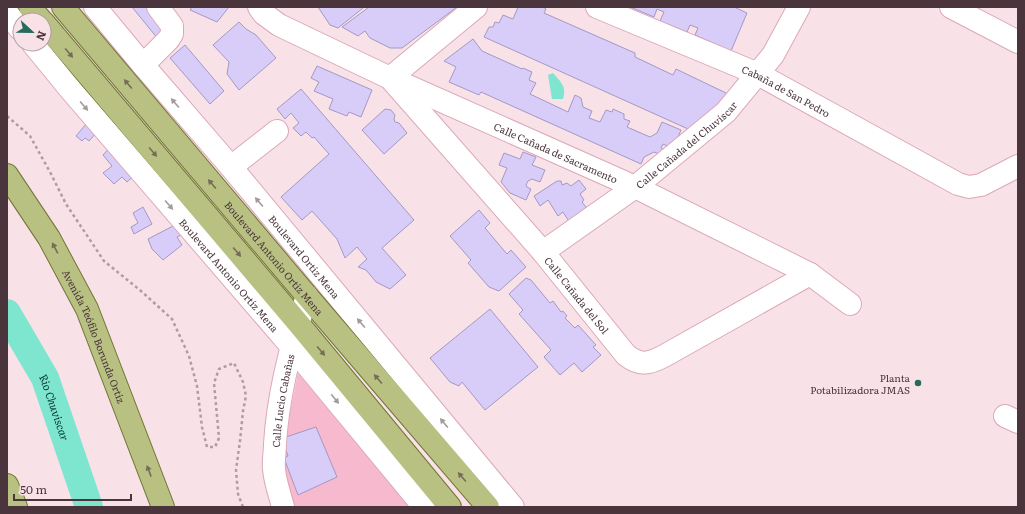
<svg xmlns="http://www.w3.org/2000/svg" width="1025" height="514" viewBox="0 0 1025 514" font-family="Literata,serif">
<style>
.green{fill:#f6b9cd}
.water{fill:#7ee5ce}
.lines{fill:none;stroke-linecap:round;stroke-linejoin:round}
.river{stroke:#7ee5ce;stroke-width:28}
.building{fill:#d8ccf8;stroke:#a498c4}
.minor-casing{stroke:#dca8b9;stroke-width:24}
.major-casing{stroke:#727534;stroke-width:24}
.path{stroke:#b19ca2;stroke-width:2.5;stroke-dasharray:3 3;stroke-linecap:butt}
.minor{stroke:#fff;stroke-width:22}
.major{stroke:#b8c182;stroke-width:22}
.oneway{fill:#766d58}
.oneway2{fill:#a49a9e}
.poi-dot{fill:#266a5c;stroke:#f8e2e8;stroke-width:1.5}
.labels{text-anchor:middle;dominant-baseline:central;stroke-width:3;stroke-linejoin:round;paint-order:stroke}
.street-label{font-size:10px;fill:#4a353c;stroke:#f8e2e8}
.poi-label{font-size:10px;fill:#4a353c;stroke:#f8e2e8;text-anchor:end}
.water-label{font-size:11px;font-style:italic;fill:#05372e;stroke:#f8e2e8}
</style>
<rect width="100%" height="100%" fill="#f8e2e8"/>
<path class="green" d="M298,373L409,507H295L279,467Z"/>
<path class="water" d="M553,73C561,82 567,87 563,99H552L548,75Z"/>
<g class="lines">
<path class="river" id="s1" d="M7,313L45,378L89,507"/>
</g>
<path class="building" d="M132,7H152L170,29L163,45Z
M192,7H229L217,22L190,10Z
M318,7H362L363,8L338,28L330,25Z
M369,7H457L402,48H390L370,38L365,31L358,36L342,27Z
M518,7H543L546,9L544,13L635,53V57L673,75L676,69L726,93L728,100L697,133L484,37L489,27H493L495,22L499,23L503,15L513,19Z
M630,7H734L747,13L731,51L695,35L698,28L690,25L687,32L660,21L664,12L657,9L654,17Z
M239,22L246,29L256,35L276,58L239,90L227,74L229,62L213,45Z
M473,39L482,51L522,69L523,68L532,72L529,80L536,83L530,94L568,112L575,95L581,98L583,107L592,111L589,118L600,122L606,110L612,112L613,109L624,114V119L630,121L627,127L650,137L657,133L662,122L681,130L673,149L663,144L661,148L664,150L662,155L654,152L644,157L641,164L481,92L479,95L449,82L456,67L444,61Z
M185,45L224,91L210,104L170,58Z
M317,66L372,90L361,117L349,112L347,116L329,109L333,99L314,91L319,82L311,78Z
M301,89L414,220L382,248L406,275L390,289L376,282L366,270L358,267L367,259L357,247L345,258L337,239L312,211L302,220L281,197L329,154L314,137L312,138L306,132L301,136L293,128L299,123L291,113L285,119L277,109Z
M385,109L391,110L395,115L394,119L395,122L399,123L407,133L384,154L362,130Z
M87,123L97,132L89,141L85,138L82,141L76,136Z
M112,145L138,172L127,182L122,177L114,184L103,173L112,166L103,155Z
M523,152L536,157L532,165L545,170L540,182L532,179L528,181L526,185L527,187L531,189L526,200L510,193L501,182L507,168L499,165L504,153L520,159Z
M579,180L586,189L580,194L584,200L582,202L586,207L584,213L570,223L563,212L558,216L548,200L540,206L534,196L557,181H561L562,185L567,183L571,186Z
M143,207L152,224L134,234L131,227L138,223L133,213Z
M479,210L490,223L485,228L507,254L511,250L526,267L499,291L489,287L468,263L471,260L450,236Z
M175,225L181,235L177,237L182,245L163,260L152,249L148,239Z
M526,278L531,280L550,303L553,301L561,312L563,311L567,316L565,318L575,328L578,325L596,345L593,347L601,355L582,372L574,363L560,375L544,357L551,350L519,314L523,310L509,294Z
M490,309L538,367L485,410L462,382L459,386L450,382L430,358Z
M316,427L337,477L298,495L284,458L288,456L285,447L286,437Z"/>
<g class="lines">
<g class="minor-casing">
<g id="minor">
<path id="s2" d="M95,7L143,65L231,167L513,507"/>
<path id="s3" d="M259,7L264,14L279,25L390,78L635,187L810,274L850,304"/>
<path id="s4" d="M476,7L390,78L543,252L626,355C640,366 649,364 664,356L810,274"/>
<path id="s5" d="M597,7L758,74L958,184L969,187L981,185L1018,166"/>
<path d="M951,7L1018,42"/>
<path d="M7,13L20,29"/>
<path id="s6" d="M33,44L69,88L291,346L424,507"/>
<path d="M143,65L168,40L172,34V26L158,7"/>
<path d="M231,167L277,131"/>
<path id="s7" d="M543,252L635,187L726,112L773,55L799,7"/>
<path d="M1005,416L1018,422"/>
<path id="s8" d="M283,507C280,495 275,482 274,469C273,461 275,452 275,444C278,394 291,344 307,296"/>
</g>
</g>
<g class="major-casing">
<g id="major">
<path d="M30,7L41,20"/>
<path id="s9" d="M63,7L307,296L488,507"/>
<path d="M44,23L298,323L450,507"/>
<path id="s10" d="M7,175L49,238L87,309L163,507"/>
<path d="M7,485L16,507"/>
</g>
</g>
<path class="path" d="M7,116L30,136L50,172L66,204L104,261L141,291L172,319L189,356L197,386L202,427L207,447H215L219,438L214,383L219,369L234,363L243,382L246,396L243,411L240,441L236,470L238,494L243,507"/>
<use href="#minor" class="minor"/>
<use href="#major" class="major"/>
</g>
<defs><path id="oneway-solid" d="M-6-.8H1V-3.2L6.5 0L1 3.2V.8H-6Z"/></defs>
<g class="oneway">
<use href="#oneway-solid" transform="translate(69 53) rotate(50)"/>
<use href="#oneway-solid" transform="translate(128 84) rotate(-130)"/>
<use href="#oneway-solid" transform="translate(153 152) rotate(50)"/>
<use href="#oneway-solid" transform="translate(212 184) rotate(-130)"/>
<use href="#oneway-solid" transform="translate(55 248) rotate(-118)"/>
<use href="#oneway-solid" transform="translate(237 252) rotate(50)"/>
<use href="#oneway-solid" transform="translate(321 351) rotate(50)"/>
<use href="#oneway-solid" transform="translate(378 379) rotate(-131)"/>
<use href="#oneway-solid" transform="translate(149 471) rotate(-111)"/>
<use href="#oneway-solid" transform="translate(462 477) rotate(-131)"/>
</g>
<g class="oneway2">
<use href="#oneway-solid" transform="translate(175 103) rotate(-131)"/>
<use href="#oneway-solid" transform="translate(84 106) rotate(49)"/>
<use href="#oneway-solid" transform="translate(259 202) rotate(-130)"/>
<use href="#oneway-solid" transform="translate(169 205) rotate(49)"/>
<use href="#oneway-solid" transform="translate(361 323) rotate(-130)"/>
<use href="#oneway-solid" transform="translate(335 399) rotate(51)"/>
<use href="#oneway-solid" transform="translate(444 423) rotate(-130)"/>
</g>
<circle class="poi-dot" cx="918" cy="383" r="4"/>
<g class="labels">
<g class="street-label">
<text stroke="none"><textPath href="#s5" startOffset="207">Cabaña de San Pedro</textPath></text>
<text stroke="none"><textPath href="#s7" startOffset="179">Calle Cañada del Chuvíscar</textPath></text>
<text stroke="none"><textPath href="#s3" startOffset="332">Calle Cañada de Sacramento</textPath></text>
<text stroke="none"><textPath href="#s2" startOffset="326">Boulevard Ortiz Mena</textPath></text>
<text stroke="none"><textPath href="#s9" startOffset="328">Boulevard Antonio Ortiz Mena</textPath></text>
<text stroke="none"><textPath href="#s6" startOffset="303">Boulevard Antonio Ortíz Mena</textPath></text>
<text stroke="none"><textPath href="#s4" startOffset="398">Calle Cañada del Sol</textPath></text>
<text stroke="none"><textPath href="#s10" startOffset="184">Avenida Teófilo Borunda Ortíz</textPath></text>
<text stroke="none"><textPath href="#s8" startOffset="108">Calle Lucio Cabañas</textPath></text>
</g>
<g class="poi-label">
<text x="910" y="377">Planta<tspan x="910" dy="12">Potabilizadora JMAS</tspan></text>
</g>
<g class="water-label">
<text stroke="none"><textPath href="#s1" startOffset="106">Rio Chuviscar</textPath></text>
</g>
</g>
<rect width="1025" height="514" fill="none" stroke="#4a353c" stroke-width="16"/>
<g transform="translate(32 32) rotate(112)"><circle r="19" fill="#f8e2e8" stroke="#b29da3"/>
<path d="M0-3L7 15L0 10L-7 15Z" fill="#266a5c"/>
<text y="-6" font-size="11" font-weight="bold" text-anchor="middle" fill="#4a353c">N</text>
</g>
<path d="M14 494v6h117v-6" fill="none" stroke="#4a353c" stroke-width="2"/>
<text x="20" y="494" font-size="12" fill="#4a353c" stroke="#f8e2e8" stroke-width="3" paint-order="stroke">50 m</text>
</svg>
